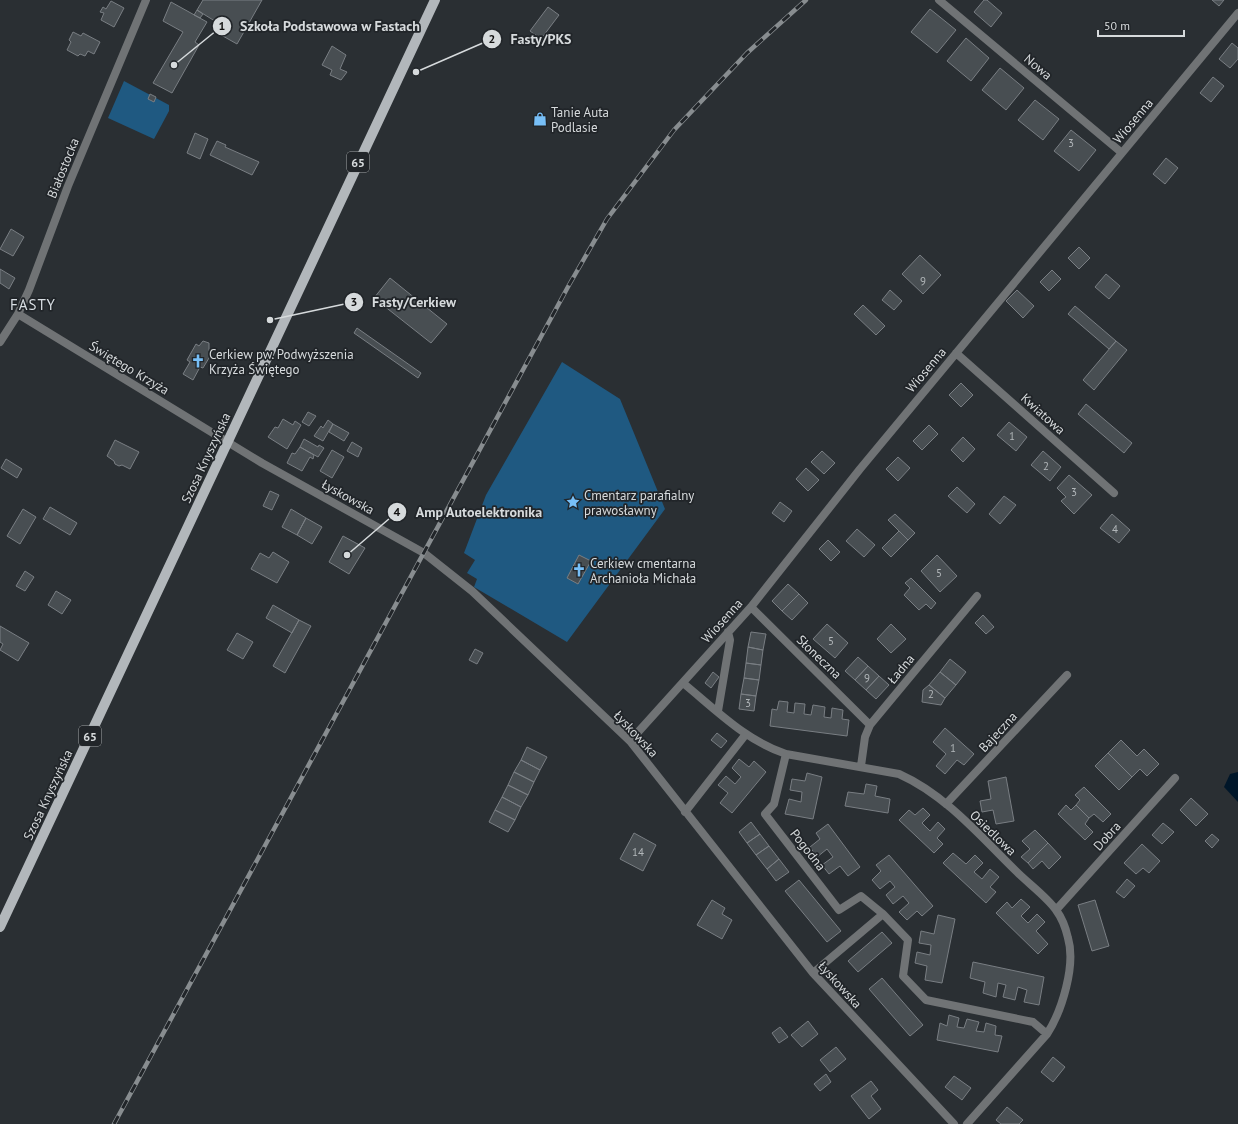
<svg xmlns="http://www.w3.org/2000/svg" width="1238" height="1124" viewBox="0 0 1238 1124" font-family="'PT Sans',sans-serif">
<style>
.green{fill:#1f5981}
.water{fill:#001629}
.building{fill:#484e52;stroke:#797e83}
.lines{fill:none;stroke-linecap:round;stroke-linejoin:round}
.street{stroke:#707375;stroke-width:8}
.primary{stroke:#b2b7bb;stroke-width:10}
.rail-casing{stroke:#888d90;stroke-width:4.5}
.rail{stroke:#212529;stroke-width:3;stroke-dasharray:9;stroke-linecap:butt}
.labels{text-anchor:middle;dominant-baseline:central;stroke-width:3.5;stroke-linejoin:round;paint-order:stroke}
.number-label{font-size:11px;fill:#b2b7ba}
.shield{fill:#212529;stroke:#a0a4a6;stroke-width:1}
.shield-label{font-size:12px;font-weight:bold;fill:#d6dadc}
.street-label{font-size:13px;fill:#d6dadc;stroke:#212529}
.poi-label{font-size:13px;fill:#d6dadc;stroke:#212529;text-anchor:start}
.quarter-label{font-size:15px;letter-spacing:1px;fill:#d9dfe4;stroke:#212529}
.leader{fill:none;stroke:#d6dadc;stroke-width:1.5}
.callout-dot{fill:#d6dadc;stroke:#212529;stroke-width:1.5}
.mark-label{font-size:12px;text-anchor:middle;font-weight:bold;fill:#111}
.callout-label{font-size:14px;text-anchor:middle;font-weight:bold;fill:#d6dadc;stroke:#212529;stroke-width:3.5;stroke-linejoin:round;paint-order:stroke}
</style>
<rect width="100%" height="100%" fill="#2a2f33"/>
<path class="green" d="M124,81L169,105V111L154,139L108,118Z
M562,362L620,399L665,509L567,642L474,587L477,579L467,573L475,560L464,553L486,495Z"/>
<path class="water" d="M1238,772V802L1224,787L1230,774Z"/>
<path class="building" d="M203,0H262L237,44L214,31L218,23L197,10Z
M984,0H987L1002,13L991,27L974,12Z
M1212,0H1224L1219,6Z
M111,1L124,8L114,27L101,20L104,13L100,12L103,7L106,9Z
M171,2L207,22L195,42L199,45L172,93L153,83L183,32L163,21Z
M548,7L559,15L541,39L530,31Z
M930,9L956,30L937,53L911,32Z
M197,10L203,14L200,18L194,15Z
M73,32L81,36L83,33L100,42L94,54L88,51L85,56L80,54L78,56L67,50L71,42L69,40Z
M966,38L989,58L971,81L947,61Z
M1232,43L1238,48V59L1230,68L1219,59Z
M332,46L346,55L340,69L347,72L341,80L330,75L332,70L322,65Z
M1000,68L1024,88L1006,110L982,90Z
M1213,77L1224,86L1211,102L1200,93Z
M150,94L156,97L154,102L148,99Z
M1035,100L1059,119L1043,140L1018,120Z
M1071,130L1096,150L1079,171L1054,151Z
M195,133L208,139L200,159L187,153Z
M217,141L226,145L225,147L259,162L252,175L210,155Z
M1166,158L1178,168L1165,184L1153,174Z
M11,229L24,237L13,256L0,249Z
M1079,247L1090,258L1079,269L1068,258Z
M920,255L941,275L923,294L902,274Z
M0,269L15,278L9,289L0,283Z
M1052,270L1061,279L1049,291L1040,282Z
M1106,274L1120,286L1109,299L1095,287Z
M390,278L447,324L431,343L374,298Z
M890,290L902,301L894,310L882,300Z
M1017,290L1034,306L1023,318L1006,301Z
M863,305L885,326L876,335L854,314Z
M1075,306L1116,341L1109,349L1068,314Z
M357,328L421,373L418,378L354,333Z
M203,341L209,343V351L212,353L203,368L200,367L193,380L183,374L190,362L187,360L196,344L199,346Z
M1116,341L1127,350L1094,390L1083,380Z
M961,383L973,395L961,407L949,395Z
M1086,404L1132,443L1124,453L1078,414Z
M308,412L316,416L309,426L302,422Z
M283,419L293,425L295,421L301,425L287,449L268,437L275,427L278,428Z
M328,420L333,424L323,441L314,436L321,426L323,428Z
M1009,422L1027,437L1016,451L997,435Z
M333,424L349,433L344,441L329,432Z
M929,425L938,434L922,450L913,441Z
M963,437L975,449L963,462L951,450Z
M304,439L318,447L319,445L324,448L318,457L300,447Z
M115,440L139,452L130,469L122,465L119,466L115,464L114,461L107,456Z
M352,442L362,448L358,457L347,451Z
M300,447L314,455L313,459L310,457L302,471L287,463L292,453L295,454Z
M332,450L344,457L332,478L320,471Z
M822,451L835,463L824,474L811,462Z
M1043,451L1061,467L1050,481L1031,465Z
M898,457L910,468L898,481L886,469Z
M6,459L22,469L17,478L1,468Z
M806,468L819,480L808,491L796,479Z
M1069,475L1092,495L1074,514L1061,501L1066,497L1057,488Z
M957,487L975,504L967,513L948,496Z
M270,491L279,495L272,510L263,506Z
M1004,496L1016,505L1000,524L989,514Z
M780,502L792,511L784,522L772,513Z
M50,507L77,523L70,535L43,519Z
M23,509L36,517L20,544L7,536Z
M291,509L306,518L297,535L282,527Z
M895,514L915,533L908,540L888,520Z
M1112,514L1130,530L1119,543L1100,528Z
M306,518L322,527L312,544L297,535Z
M857,529L875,545L864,557L846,541Z
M899,531L908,540L891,557L882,548Z
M343,536L365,548L349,574L329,562Z
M828,540L840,552L831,561L819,549Z
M273,552L289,562L277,583L251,569L260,553L269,558Z
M579,555L591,561L578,584L567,578Z
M937,555L957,576L940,592L921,571Z
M25,571L34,577L25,591L16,586Z
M911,578L936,603L931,609L926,604L919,610L904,595L910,588L905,583Z
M788,584L799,594L782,611L772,601Z
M56,591L71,600L62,614L48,605Z
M799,594L808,603L792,620L782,611Z
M273,605L299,620L292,633L266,618Z
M983,615L994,627L986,634L975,623Z
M299,620L311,626L285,673L273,666Z
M827,624L848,643L835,658L813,639Z
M891,624L906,639L891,653L877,639Z
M0,626L29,643L18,661L0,650L3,644L0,642Z
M751,632L766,634L763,650L748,647Z
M237,633L253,642L243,659L227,650Z
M748,647L763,650L761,665L746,663Z
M475,649L483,653L477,664L469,660Z
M858,657L868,666L855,680L845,671Z
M950,659L966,672L956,685L940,672Z
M746,663L761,665L759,680L744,678Z
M868,666L879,676L866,690L855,680Z
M713,672L719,677L711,688L705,683Z
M940,672L956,685L945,698L929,685Z
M879,676L889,685L876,699L866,690Z
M744,678L759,680L756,696L741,694Z
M929,685L945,698L941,705L922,702L923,690Z
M741,694L756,696L754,711L739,709Z
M779,701L788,702L787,712L794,713L795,703L805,704L804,714L811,715L813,705L825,707L824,717L831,718L832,708L843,710L842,719L849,720L847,736L770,726L772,709L777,710Z
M945,728L974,754L964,765L957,760L945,774L936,766L946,754L933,742Z
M717,733L727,741L721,748L711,740Z
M1121,740L1137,756L1144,749L1159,764L1147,776L1140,769L1132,777L1108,753Z
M527,747L547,757L540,770L521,760Z
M1108,753L1132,777L1119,790L1095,766Z
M739,759L749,767L754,761L766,772L732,813L720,803L728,793L718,785L726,776L735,784L741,777L732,768Z
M521,760L540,770L534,782L514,772Z
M514,772L534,782L528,795L508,785Z
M807,773L822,777L813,819L785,814L789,799L801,802L802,792L790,790L792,779L805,781Z
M1006,777L1014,821L996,824L993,810L982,812L980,801L991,799L988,781Z
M866,784L877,786L875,796L890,799L888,813L845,806L848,792L864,794Z
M508,785L528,795L521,807L502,797Z
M1084,787L1111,814L1103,822L1094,814L1089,818L1076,805L1080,800L1075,795Z
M502,797L521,807L515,820L495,810Z
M1191,798L1208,814L1196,826L1180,810Z
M1066,805L1071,810L1076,805L1089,818L1085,824L1093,832L1085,840L1058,814Z
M923,808L930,815L922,823L930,831L938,822L945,829L937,838L943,844L934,853L899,820L909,810L915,815Z
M495,810L515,820L508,832L489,822Z
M751,822L760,834L747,843L739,832Z
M1163,823L1174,832L1162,844L1152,835Z
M828,824L860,867L848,876L840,866L829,874L822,865L833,857L827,849L817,857L810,847L820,839L816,833Z
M1035,830L1048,843L1028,863L1021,857L1030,849L1022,841Z
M634,833L656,845L643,871L620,859Z
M760,834L769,846L756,855L747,843Z
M1212,834L1219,840L1212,848L1205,841Z
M1048,843L1061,857L1049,869L1042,861L1033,869L1028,863Z
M1142,844L1160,861L1149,873L1143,868L1136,874L1124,863Z
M769,846L779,859L767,869L756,855Z
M953,853L966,864L975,855L983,863L974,872L982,879L990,869L999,877L990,887L996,892L986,903L943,863Z
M889,855L933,906L922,916L917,911L907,920L899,912L909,903L903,896L893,904L886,895L895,887L890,881L880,889L872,880L881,871L876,865Z
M779,859L789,872L776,881L767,869Z
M1127,879L1135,886L1124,898L1116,892Z
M799,880L841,931L827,942L785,891Z
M1021,899L1030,907L1021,916L1028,923L1037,914L1045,922L1036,931L1048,944L1038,954L996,913L1007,902L1012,908Z
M712,900L725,908L722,914L732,920L722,939L697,925Z
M1095,900L1109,946L1092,951L1078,905Z
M938,915L955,919L942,983L925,980L927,966L915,963L917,952L930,955L931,945L919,943L921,931L934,934Z
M882,932L892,943L858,972L848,961Z
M973,962L1044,977L1039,1005L1024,1002L1027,990L1018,987L1015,1000L1003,997L1006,985L998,983L996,997L983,993L985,982L970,978Z
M882,978L923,1025L910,1036L869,989Z
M949,1015L959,1018L957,1027L964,1028L967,1019L979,1022L976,1031L984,1032L986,1023L996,1026L995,1035L1002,1036L998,1052L937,1040L940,1023L947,1026Z
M808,1021L818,1034L802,1047L791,1035Z
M780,1027L788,1037L779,1043L772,1033Z
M836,1047L846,1059L830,1072L820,1060Z
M1053,1057L1065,1067L1053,1082L1041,1072Z
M826,1074L831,1082L820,1091L814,1084Z
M954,1076L971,1088L962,1100L945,1087Z
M871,1081L878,1090L871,1096L881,1109L869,1119L851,1096Z
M1007,1107L1023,1120L1019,1124H1001L996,1120Z"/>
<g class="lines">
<path class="street" d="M939,0L1122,153
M18,314L262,463L424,553L472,591L630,741L813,973L954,1124
M0,342L18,314L29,290L68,186L146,0
M956,353L1114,493
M751,607L870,725
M683,683C715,709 746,741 786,754L899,774C946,795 981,837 1017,872C1029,884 1047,897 1056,910C1062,918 1066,929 1068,938C1076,965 1062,1011 1047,1034L967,1124
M718,711L730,640L728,632
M630,741L751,607L860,469L1238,13
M786,754L774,804L765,814L839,910L861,896L883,914
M861,766L865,737L870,725L977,596
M946,804L1067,675
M685,812L746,734
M1056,910L1175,778
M813,973L883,914L908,940L903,976L926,1000L1033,1022L1047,1034"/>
<path class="primary" d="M0,927L435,0"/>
<g class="rail-casing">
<path id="rail" d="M114,1124L569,285L607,219L674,130L747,53L806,0"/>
</g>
<use href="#rail" class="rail"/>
</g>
<defs>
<g id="shop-bare" transform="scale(1.08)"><path d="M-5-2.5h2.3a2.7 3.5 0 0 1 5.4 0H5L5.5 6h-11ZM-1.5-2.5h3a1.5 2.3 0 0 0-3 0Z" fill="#77bff7" stroke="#212529" stroke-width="2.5" paint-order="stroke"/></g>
<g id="church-bare" transform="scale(1.08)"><path d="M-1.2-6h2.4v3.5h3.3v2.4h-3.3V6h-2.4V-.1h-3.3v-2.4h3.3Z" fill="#77bff7" stroke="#212529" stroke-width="2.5" paint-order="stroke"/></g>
<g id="sight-bare" transform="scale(1.08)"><path d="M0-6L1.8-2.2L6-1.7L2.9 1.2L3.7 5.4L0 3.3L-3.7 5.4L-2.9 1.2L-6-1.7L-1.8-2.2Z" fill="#77bff7" stroke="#212529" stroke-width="2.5" paint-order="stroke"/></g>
</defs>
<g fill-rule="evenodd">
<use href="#shop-bare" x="540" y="119"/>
<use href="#church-bare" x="198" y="361"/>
<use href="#sight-bare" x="573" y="502"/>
<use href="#church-bare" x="579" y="570"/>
</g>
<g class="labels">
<g class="number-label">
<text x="1071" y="143">3</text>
<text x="923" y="281">9</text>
<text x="1012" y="436">1</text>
<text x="1046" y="466">2</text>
<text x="1074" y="492">3</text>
<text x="1115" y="529">4</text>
<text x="939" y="573">5</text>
<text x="831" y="641">5</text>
<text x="867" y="678">9</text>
<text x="931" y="694">2</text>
<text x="748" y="703">3</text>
<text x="953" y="748">1</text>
<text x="638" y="852">14</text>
</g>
<g class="shield">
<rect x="347" y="152" width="22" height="20" rx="3"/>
<rect x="79" y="726" width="22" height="20" rx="3"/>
</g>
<g class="shield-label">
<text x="358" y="162">65</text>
<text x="90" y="736">65</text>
</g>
<g class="street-label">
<text transform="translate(1038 67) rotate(40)">Nowa</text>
<text transform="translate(1133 121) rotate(-50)">Wiosenna</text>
<text transform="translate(63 168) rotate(-68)">Białostocka</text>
<text transform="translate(129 368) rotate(31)">Świętego Krzyża</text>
<text transform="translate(926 370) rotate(-50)">Wiosenna</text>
<text transform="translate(1043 414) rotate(42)">Kwiatowa</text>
<text transform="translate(206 458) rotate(-65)">Szosa Knyszyńska</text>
<text transform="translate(348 497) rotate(29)">Łyskowska</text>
<text transform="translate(722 621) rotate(-48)">Wiosenna</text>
<text transform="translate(819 657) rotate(44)">Słoneczna</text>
<text transform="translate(901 669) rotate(-50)">Ładna</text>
<text transform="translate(998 732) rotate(-47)">Bajeczna</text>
<text transform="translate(636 734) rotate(47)">Łyskowska</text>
<text transform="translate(48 795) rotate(-65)">Szosa Knyszyńska</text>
<text transform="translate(993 833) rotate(44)">Osiedlowa</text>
<text transform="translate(1107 836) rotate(-48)">Dobra</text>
<text transform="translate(808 850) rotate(52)">Pogodna</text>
<text transform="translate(840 985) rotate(48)">Łyskowska</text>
</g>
<g class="poi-label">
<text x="551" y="112">Tanie Auta<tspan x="551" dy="15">Podlasie</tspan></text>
<text x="209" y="354">Cerkiew pw. Podwyższenia<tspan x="209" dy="15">Krzyża Świętego</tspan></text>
<text x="584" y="495">Cmentarz parafialny<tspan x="584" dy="15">prawosławny</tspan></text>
<text x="590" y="563">Cerkiew cmentarna<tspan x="590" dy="15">Archanioła Michała</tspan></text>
</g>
<g class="quarter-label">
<text x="33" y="304">FASTY</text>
</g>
</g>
<path class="leader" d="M174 65L222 26M416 72L492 39M270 320L354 302M347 555L397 512"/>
<g class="callout-dot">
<circle cx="174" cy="65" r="4"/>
<circle cx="416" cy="72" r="4"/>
<circle cx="270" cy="320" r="4"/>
<circle cx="347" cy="555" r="4"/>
<circle cx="222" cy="26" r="10"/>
<circle cx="492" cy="39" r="10"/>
<circle cx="354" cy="302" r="10"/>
<circle cx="397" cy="512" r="10"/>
</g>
<g class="mark-label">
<text x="222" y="30">1</text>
<text x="492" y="43">2</text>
<text x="354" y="306">3</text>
<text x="397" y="516">4</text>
</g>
<g class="callout-label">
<text x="330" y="31">Szkoła Podstawowa w Fastach</text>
<text x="541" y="44">Fasty/PKS</text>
<text x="414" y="307">Fasty/Cerkiew</text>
<text x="479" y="517">Amp Autoelektronika</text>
</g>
<path d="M1098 30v6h86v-6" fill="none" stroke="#d6dadc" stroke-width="2"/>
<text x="1104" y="30" font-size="12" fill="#d6dadc" stroke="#212529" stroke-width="3" paint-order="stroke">50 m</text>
</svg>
